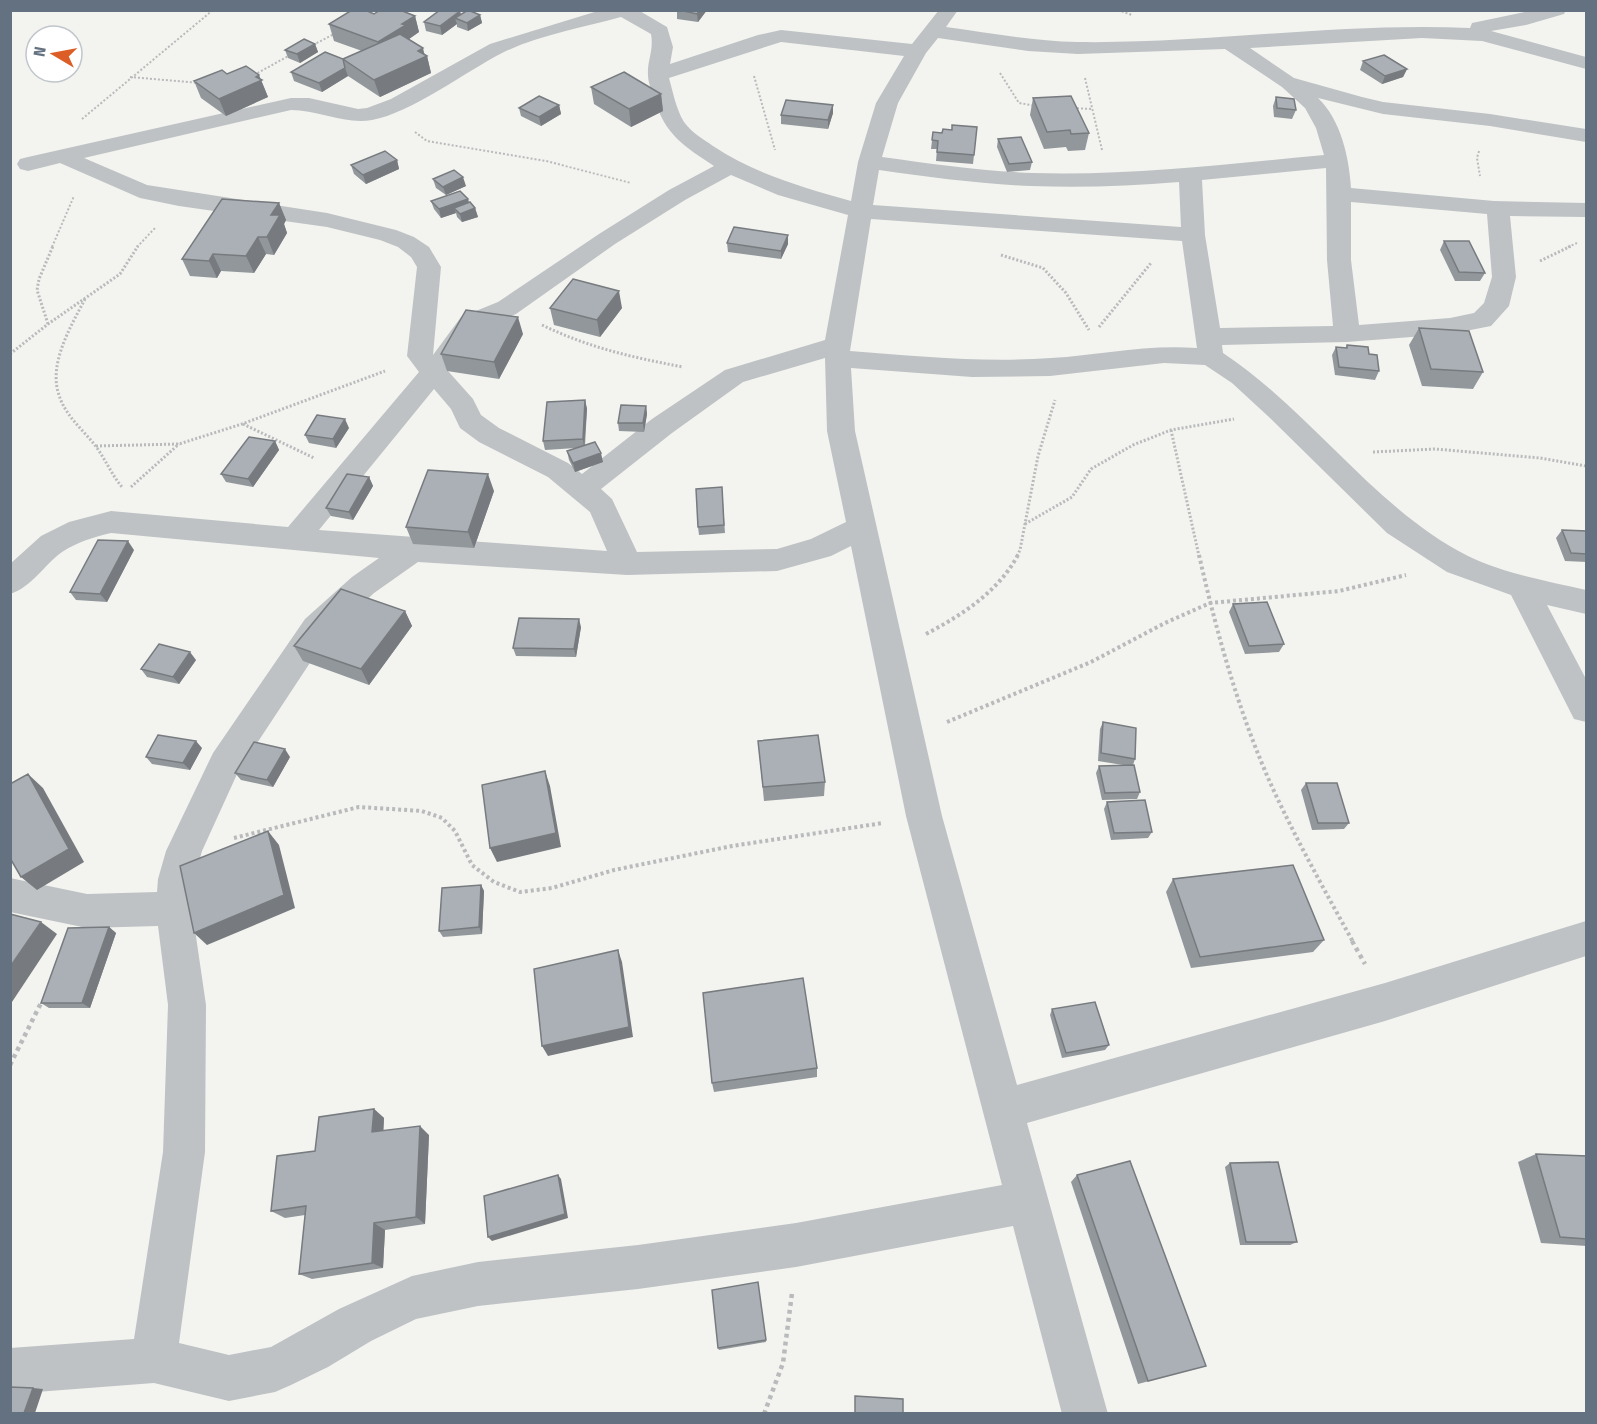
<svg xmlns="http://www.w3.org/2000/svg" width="1597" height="1424" viewBox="0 0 1597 1424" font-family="'Fira Sans Condensed',sans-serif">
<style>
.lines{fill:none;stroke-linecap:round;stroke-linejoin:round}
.path-far3{stroke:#b8babc;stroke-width:2;stroke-dasharray:2 2;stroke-linecap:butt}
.path-far2{stroke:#b8babc;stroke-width:3;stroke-dasharray:2 2;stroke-linecap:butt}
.path-far1{stroke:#b8babc;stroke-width:4;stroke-dasharray:3 3;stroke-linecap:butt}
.path{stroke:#b8babc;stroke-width:4.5;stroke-dasharray:4 4;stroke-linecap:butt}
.minor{fill:#bec2c5;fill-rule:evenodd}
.wall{fill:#92979c}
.shaded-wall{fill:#777b7f}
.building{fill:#aab0b5;stroke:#777b7f;stroke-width:1.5}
</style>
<rect width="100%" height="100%" fill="#f3f4ef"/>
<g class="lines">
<path class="path-far3" d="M1118,10L1132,15
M313,45L336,33
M1000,73L1019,103L1036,106
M254,75L292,54
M754,76L775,150
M130,77L200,83
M1085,78L1102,150
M1073,108L1092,109
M82,119L213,10
M415,132L427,141L546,161L631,183
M1479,151L1477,158L1480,176
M52,247L74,196
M137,247L155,228
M1568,247L1577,243"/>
<path class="path-far2" d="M1001,255L1043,268L1066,293L1089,330
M1540,261L1571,246
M85,299C71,326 48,364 59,395C65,415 82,429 94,444C105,458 111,474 122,487
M48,324L37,290L39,279L53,246
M542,325C590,348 631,357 683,367
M1099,327L1151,263
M10,354L48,324L120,274L138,246
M243,424L314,458
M1171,430L1199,556
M96,446L179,444L242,424L385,371
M1373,452L1435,449L1540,458L1586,466
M131,487L179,444
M1025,524L1072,497L1091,469L1133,445L1171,430L1234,419
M1017,556L1020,550L1038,456L1055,400"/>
<path class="path-far1" d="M1199,555C1217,634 1239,714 1273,789C1297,841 1325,891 1353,942
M926,634C962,615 998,592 1018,555
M947,722L1091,662L1165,623L1210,603L1339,591L1406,575
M234,838L359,807L422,811L442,818L455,831L472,865L494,882L520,892L552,888L614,870L732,846L883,823"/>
<path class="path" d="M1352,941L1365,964
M10,1065L42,1001
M764,1414L783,1363L792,1293"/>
<path class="minor" d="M601,10H638L667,27L673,47L670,64L758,35L781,30L912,44L939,10H958L946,27C990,33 1033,41 1077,42C1208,44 1339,22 1470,28L1472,23L1534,10H1566L1564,14L1526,25L1491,31L1586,57V69L1482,41L1422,38L1250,48L1294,78L1362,97L1383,102L1490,114L1586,129V142L1490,126L1383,114L1318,98C1341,120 1349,157 1351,188L1494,201L1586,203V217L1510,216L1516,277L1509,306L1491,326L1450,334L1347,342L1222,345L1223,353C1311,411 1376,510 1468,556C1505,574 1547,581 1586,590V614L1547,605L1586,679V722L1574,719L1511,595L1447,572L1387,533L1270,418L1232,383L1205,365L1164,363L1050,376L972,377L851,368L855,431L942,816L1017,1085L1385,983L1586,921V956L1385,1021L1027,1123L1108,1414H1062L1013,1226L796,1267L638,1289L478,1306L416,1319L371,1341L328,1367L291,1385L275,1392L229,1401L154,1383L10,1394V1348L134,1339L163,1152L168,1005L158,926L87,928L10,912V878L87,894L157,892L158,879L166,851L213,753L305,619L352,577L379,558L111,533C94,537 77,542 62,552C44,565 32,587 10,594V564L41,536L69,522L111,511L288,527L419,372L407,356L417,267L411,257L398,247L380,240L327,227L179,206L140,198L60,163L28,171L20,169L17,164L20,159L28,157L291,98H309L358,109L367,108L391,99L490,44ZM621,17L651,34C654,51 647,60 648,75C648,83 652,91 654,98C665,135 684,146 714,166L669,190L599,234L498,302L461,317L433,355L441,267L429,247L414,237L396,230L327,213L147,185L84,158L291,110C318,110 346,125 372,120C411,113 465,72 502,53C538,35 582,28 621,17ZM938,38L1028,51L1078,54L1225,49L1282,87L1305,108L1316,128L1324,155C1227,164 1130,176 1032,173C982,171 932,164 882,157L898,103L926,53ZM781,42L904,56L876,103L858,162L851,201C802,187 755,174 713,146C703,139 691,132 684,122C676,109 673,92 669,78ZM1326,168L1327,260L1333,326L1220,328L1205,235L1202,180ZM879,170C929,177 980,184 1031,186C1080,188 1130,186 1179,182L1181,227L873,205ZM731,175L778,195L848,215L825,340L725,370L652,419L582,474L568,463L499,428L481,415L473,399L448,371L479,329L516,314L615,244L685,200ZM1351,202L1487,214L1492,277L1484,303L1474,313L1450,318L1359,325L1351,260ZM871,219L1182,241L1197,348C1147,344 1100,355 1051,358C984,363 917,356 850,351ZM825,358L827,431L846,522L811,539L777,549L637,552L612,499L601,489L672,433L743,382ZM434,389L451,409L460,428L479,442L548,477L590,512L607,551L319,530ZM851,546L906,816L1002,1185L796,1223L638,1245L478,1262L412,1276L339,1309L271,1347L229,1355L179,1343L205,1152L206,1005L192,909L194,879L202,851L238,772L327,637L374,593L418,562L627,575L777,571L831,556Z"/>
</g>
<path class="wall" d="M677,10H707L698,22L677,19Z
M460,11L461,15H480L482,23L468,31L457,27V24L442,35L426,31L424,22Z
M415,16L419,32L409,39L410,40L427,56L431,73L380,97L348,76L322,92L294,81L291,72L343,59L362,51L334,41L329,24Z
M315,44L318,52L300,63L288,58L285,50Z
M1363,61L1407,69L1403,77L1382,84L1360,70Z
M227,74L261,80L268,97L226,116L201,98L194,81Z
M591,87L661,94L663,111L631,127L594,104Z
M1276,97L1296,110L1292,119L1274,117L1273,106Z
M1033,98L1089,133L1085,150L1068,151L1066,147L1044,149L1030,115Z
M559,105L561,114L541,126L521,116L519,108Z
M833,113L828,129L781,124V115Z
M977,127L973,164L936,161L937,149H931L933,132L942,133L952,130Z
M998,139L1032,162L1030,170L1007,172L997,147Z
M397,160L399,169L366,184L354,174L351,165Z
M433,179L466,186L446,195L436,188Z
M468,199L469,203L475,208L478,217L462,222L457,217L456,213L441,218L434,209L431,201Z
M279,203L286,220L284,224L287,233L274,255L266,254L254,273L221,271L217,278L190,276L182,259Z
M788,235V244L781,259L728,252L727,243Z
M1444,241L1485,273L1480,281H1455L1440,250Z
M550,308H622L600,337L554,325Z
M1419,328L1483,372L1473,389L1422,386L1409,345Z
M523,334L499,379L447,371L441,354Z
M1347,345L1369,354L1379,371L1375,380L1335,375L1332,355L1336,347L1346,348Z
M585,400L587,409L585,446L603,462L575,472L569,460L567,451L576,448L545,450L543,441Z
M646,406L647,414L644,432L619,431L618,423Z
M349,428L336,448L309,443L305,435Z
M275,441L279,450L253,487L226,482L221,474Z
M369,477L373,486L353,520L331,516L326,508Z
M722,487L725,533L699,535L698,527Z
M494,491L474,548L413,544L406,527Z
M1562,530L1587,531V562L1565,561L1556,538Z
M134,550L107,602L76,600L70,592Z
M1233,604L1284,644L1279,652L1245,654L1229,612Z
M405,611L412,626L369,685L303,661L294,646Z
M581,627L576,657L516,656L513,648Z
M196,660L179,684L147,677L141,669Z
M1103,722L1135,759L1133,765L1140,792L1137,799L1102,800L1096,773L1099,766L1123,765L1098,761L1100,729Z
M758,741L825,782L824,796L764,801Z
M202,748L190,770L152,764L146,757Z
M290,757L273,787L241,780L235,773Z
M1306,783L1349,823L1344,829L1312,830L1301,790Z
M1107,802L1152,832L1148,838L1111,840L1104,809Z
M1173,879L1324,940L1313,952L1191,968L1166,892Z
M481,885L484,891L482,934L443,937L439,931Z
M109,927L116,933L90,1008H49L41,1003Z
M1052,1009L1109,1045L1105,1050L1062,1058L1050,1015Z
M817,1068V1077L714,1092L712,1083Z
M374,1109L384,1118L383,1131L429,1135L425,1224L385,1230L383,1268L312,1279L299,1274L305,1215L285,1218L271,1211L315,1151Z
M1536,1154L1587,1156V1246L1541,1243L1518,1162Z
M1230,1163L1297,1242L1290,1245H1240L1225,1167Z
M1077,1175L1206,1366L1138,1384L1071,1182Z
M758,1282L766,1342L719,1350L718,1348Z"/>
<path class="shaded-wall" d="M700,10H707L698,22L697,14Z
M460,11L462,20L455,18L457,24L442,35L440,26Z
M480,15L482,23L468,31L467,23Z
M415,16L419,32L409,39L410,42L383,59L378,42L402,24Z
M315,44L318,52L300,63L297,54Z
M423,48L425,57L427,56L431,73L380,97L374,80L418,51Z
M345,68L348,76L322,92L319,83Z
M1407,69L1403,77L1382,84L1385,76Z
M259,75L268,97L226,116L219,99Z
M661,94L663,111L631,127L629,109Z
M559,105L561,114L541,126L539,117Z
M833,105V113L828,129V120Z
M397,160L399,169L366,184L363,175Z
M463,177L466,186L446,195L443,187Z
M468,199L470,208H454L456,213L441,218L439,209Z
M279,203L286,220L284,224L287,233L274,255L267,237L271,215Z
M475,208L478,217L462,222L460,214Z
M788,235V244L781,259V251Z
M258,237L266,254L254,273L246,256Z
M213,254L221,271L217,278L209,261Z
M619,291L622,308L600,337L597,320Z
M518,317L523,334L499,379L494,362Z
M585,400L587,409L584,448L583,439Z
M646,406L647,414L644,432L643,423Z
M345,419L349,428L336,448L333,439Z
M275,441L279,450L253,487L248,479Z
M601,453L603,462L575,472L573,463Z
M488,474L494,491L474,548L468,532Z
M369,477L373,486L353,520L349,512Z
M128,541L134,550L107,602L100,594Z
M405,611L412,626L369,685L361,669Z
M579,619L581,627L576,657L574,649Z
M190,652L196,660L179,684L173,677Z
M196,741L202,748L190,770L183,763Z
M285,749L290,757L273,787L267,780Z
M545,771L550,786L561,847L497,862L490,848Z
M28,774L43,788L84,862L37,890L21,877Z
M268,831L279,845L295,908L207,945L194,933Z
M481,885L484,891L482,934L479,927Z
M41,922L57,934L10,1005V967Z
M109,927L116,933L90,1008L82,1003Z
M618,950L622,962L633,1037L548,1056L542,1046Z
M374,1109L384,1118L383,1141L372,1132Z
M420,1126L429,1135L425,1224L416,1217Z
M558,1175L561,1179L568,1218L492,1241L488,1237Z
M374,1223L385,1230L383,1268L372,1263Z
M33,1388L43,1389L35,1413H24Z"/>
<path class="building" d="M352,10H365L374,14L380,10H400L415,16L402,24L406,25L378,42L329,24Z
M440,10H457L460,11L440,26L424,22Z
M468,10L480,15L467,23L455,18Z
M679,10H700L697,14Z
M400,34L423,48L418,51L427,56L374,80L343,59Z
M304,39L315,44L297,54L285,50Z
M325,52L343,59L345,68L319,83L291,72Z
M1384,55L1407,69L1385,76L1363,61Z
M246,66L259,75L256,77L262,80L219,99L194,81L222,70L227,74Z
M624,72L661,94L629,109L591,87Z
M539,96L559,105L539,117L519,108Z
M1071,96L1089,133L1071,134L1070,130L1047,132L1033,98Z
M1276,97L1294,99L1296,110L1277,108Z
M786,100L833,105L828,120L781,115Z
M952,125L977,127L974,155L937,152L938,141L932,140L933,132L942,133L943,129L952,130Z
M1021,137L1032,162L1009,164L998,139Z
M385,151L397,160L363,175L351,165Z
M454,170L463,177L443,187L433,179Z
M460,191L468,199L439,209L431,201Z
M222,199L279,203L271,215H280L267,237H258L246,256L213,254L209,261L182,259Z
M470,202L475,208L460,214L454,208Z
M734,227L788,235L781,251L727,243Z
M1444,241H1469L1485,273L1459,272Z
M573,279L619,291L597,320L550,308Z
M466,310L518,317L494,362L441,354Z
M1419,328L1469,331L1483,372L1431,369Z
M1347,345L1368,347L1369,354L1377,355L1379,371L1339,367L1336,347L1347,348Z
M585,400L583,439L543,441L547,402Z
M621,405L646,406L643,423H618Z
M317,415L345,419L333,439L305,435Z
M249,437L275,441L248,479L221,474Z
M595,442L601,453L573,463L567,451Z
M428,470L488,474L468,532L406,527Z
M347,474L369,477L349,512L326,508Z
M722,487L724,525L698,527L696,489Z
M1562,530L1587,531V554L1571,553Z
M98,540L128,541L100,594L70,592Z
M341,589L405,611L361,669L294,646Z
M1267,602L1284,644L1249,646L1233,604Z
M519,618L579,619L574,649L513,648Z
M159,644L190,652L173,677L141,669Z
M1103,722L1136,728L1135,759L1101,753Z
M158,735L196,741L183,763L146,757Z
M818,735L825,782L763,787L758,741Z
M254,742L285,749L267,780L235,773Z
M1134,765L1140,792L1105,793L1099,766Z
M545,771L556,833L490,848L482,785Z
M28,774L69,849L21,877L10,858V784Z
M1306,783H1337L1349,823H1318Z
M1145,800L1152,832L1114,833L1107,802Z
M268,831L284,895L194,933L180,866Z
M1293,865L1324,940L1200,957L1173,879Z
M481,885L479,927L439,931L442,888Z
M10,914L41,922L10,967Z
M109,927L82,1003H41L68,928Z
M618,950L629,1027L542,1046L534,969Z
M803,978L817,1068L712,1083L703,993Z
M1095,1002L1109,1045L1066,1053L1052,1009Z
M374,1109L372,1132L420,1126L416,1217L374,1223L372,1263L299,1274L306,1206L271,1211L277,1156L315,1151L319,1117Z
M1536,1154L1587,1156V1239L1560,1237Z
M1130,1161L1206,1366L1148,1381L1077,1175Z
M1278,1162L1297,1242H1246L1230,1163Z
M558,1175L565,1214L488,1237L484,1196Z
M758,1282L766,1340L718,1348L712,1290Z
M10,1387L33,1388L24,1413H10Z
M855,1396L903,1399V1413H855Z"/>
<rect width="1597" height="1424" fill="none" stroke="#637180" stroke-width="24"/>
<g transform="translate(54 54) rotate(280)"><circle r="28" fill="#ffffff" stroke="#c1c6cc" stroke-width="1.5"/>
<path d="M0-4.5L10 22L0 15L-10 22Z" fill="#dc5e26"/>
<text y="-9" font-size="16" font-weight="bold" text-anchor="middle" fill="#637180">N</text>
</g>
</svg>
